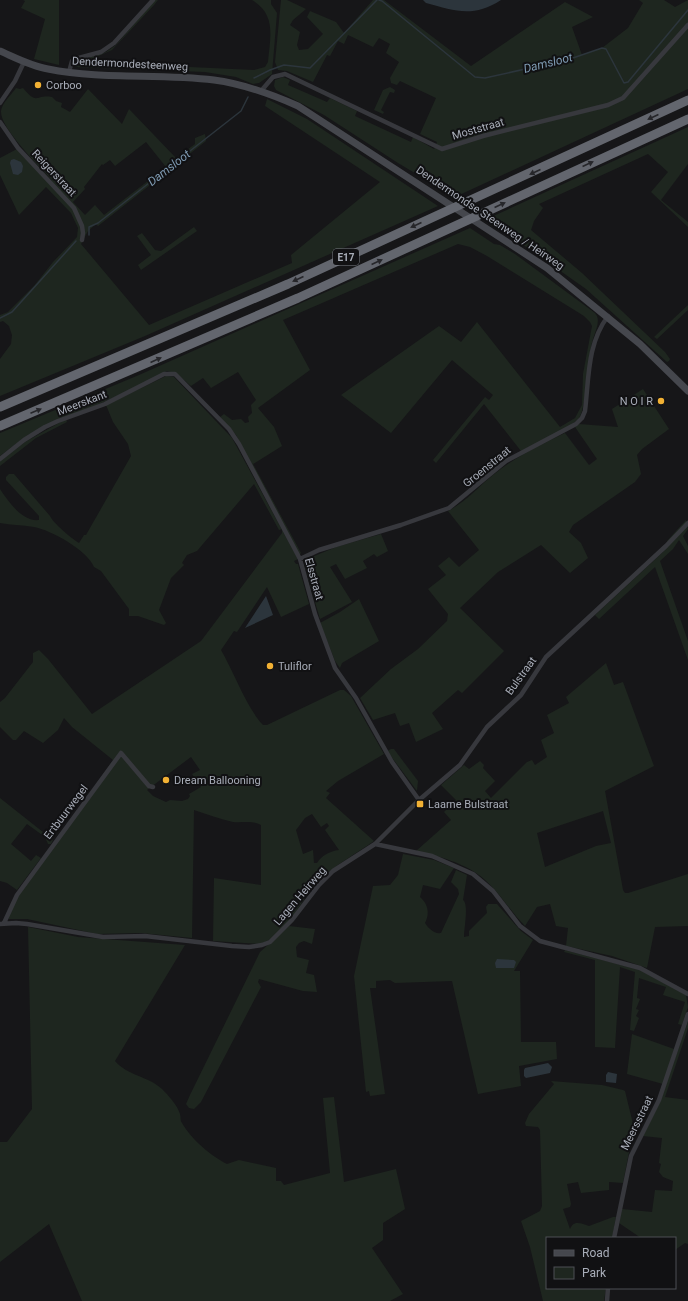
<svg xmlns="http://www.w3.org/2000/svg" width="688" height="1301" viewBox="0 0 688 1301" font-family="Roboto,sans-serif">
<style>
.green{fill:#1e261f;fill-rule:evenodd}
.water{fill:#2c353c}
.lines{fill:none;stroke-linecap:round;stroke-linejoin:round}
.stream{stroke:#2c353c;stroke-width:1.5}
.minor{stroke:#37383d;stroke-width:4.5}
.secondary{stroke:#45474d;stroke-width:7}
.motorway{stroke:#63666e;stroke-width:9}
.oneway{fill:#26262a}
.poi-dot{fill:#f2b134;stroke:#111113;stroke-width:1.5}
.labels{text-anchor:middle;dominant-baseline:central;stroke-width:4;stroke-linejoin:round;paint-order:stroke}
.shield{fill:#111113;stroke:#7b7e86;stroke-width:1}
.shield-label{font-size:10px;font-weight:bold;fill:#a8adb8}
.street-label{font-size:11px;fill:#a8adb8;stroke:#111113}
.poi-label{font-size:11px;fill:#a8adb8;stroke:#111113;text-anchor:start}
.water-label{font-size:12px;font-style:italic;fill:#7f9bb3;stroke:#111113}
</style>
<rect width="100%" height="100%" fill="#161618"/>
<path class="green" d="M23,0H59V65L34,59L45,19L21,8L25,1Z
M155,0H158L154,5L112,50L85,62L84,65L190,67L254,70L265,67L268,62C270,38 277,15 252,0H271V4L277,13L272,74L259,83L253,84L236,77L205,72L75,67L73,63L75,62L106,52L116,45Z
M281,0H287L306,9L293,20L290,25L300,32L297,45L299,50L308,49L323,34L307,17L310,11L336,22L344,33L373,0H384L471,66L565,2L593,17L572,27L582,55L602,48L628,28L643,3L639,0H664L675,7L688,0V89L455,197L398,163L324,115L276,90L274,86L275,80L283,77L290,80L288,85L327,102L330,98L357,111L355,116L411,142L413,137L434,149L437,142L420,134L436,98L400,81L397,85L391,83L390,78L399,62L386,53L390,44L379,38L373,47L348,35L344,44L338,41L330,56L327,55L313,82L287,71L278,70L275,62Z
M390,87L395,90L394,93L390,92L381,110L384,112L383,114L374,110L383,90Z
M16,88L20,89L23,88C38,106 35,94 52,97L56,101L62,103L61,107L70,112L88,89L122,124L129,109L176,158L195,144V138L205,134L206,141L98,226L96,224L88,231L81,244L149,325L292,263L291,255L380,182L265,106L267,99L307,119L438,206L145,336L0,396V359L11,344L12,335L9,326L3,321L0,322V315L8,312L34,286L53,262L77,237L78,228L71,213L46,187L19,215L0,175V158L17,149L49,183L52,180C40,167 0,128 1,111C2,103 11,95 16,88ZM146,142L166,167L104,215L95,205L85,215L73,202L85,189L84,187L102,164L103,165L110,160L115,166Z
M688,127V164L661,200L688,222V227L651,192L668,172L648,154L539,204L543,208L534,221L531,230L582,273L665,352L670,359L669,361L667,362L586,289L515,239L514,234L489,218Z
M194,227L197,231L141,270L138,265L151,255L137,236L142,233L155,250L161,251Z
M470,228L494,244L500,245L515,254L595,313C601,320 596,329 594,336C587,354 587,408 579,418C570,429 535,443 521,451L484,404L436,463L433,460L485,397L489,400L493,395L452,360L391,433L341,395L439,326L461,342L477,322L560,427L575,418L582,405L583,374L592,326L590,322L584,316L487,256L470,247L458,244L283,320L310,370L258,408L274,427L282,446L253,464L301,553L299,555L236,435L220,417L224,414L232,420L241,419L245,423L249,422L248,417L252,413L251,405L256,400L238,372L211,388L203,378L191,386L177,374L167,371L122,394L28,435L0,456V433L139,375Z
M688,305V310L657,339L654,337Z
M166,376L174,377L232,438L298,559L294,561L296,564H298L309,604L281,617L267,587L237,632L234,631L221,650C234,672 246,707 263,725H267L340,690H344L351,696L384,754L338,781L326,791L330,793L326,798L374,841C356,854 336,864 320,880C300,899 288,935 260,944L213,941L214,878L261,885V825C253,820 242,823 233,822C220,819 207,814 194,810L192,938L141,933L97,934L27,919H9L8,917L19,895L113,760L72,727L64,718L58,730L43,743L24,731L16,740H13L0,727V702L5,698L33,662V653L39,650L48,659L92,714L201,641L282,533V529L279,530L254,484L197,551L187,555L182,563L184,565L171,578L159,610L166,623L164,625L138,616H129V609L101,571L94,567C87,550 51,530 34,527C22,525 11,525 0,523V489C8,501 22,522 39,520V516L6,480V477L9,474H14L50,516C54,524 70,537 79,543L84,535H86L131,456L128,444L113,422L106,405ZM191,757L200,770L192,774L201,787L189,794L190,796L188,799L182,801L170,800L166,802L153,796L147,790ZM312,814L321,827L327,823L329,826L325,830L339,850C330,851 321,856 317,863H314L313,850L303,854L296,830L305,818Z
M643,389L669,429L642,449L637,455L641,474L635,482L573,525L569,532L581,543L588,558L570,573L541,545L498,572L460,608L504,651L462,693L458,690L432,713L443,729L416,742L409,723L400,726L395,713L373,720L360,698L391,669L418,649L447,621L448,614L428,589L446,575L438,566L449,557L459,567L479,550L448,511C466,502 478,487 493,475C515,457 540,445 565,433L589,465L597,459L575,427L579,424L618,427L612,409Z
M66,419L67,422L36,438L0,466V461L25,442Z
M686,520L688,529L683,536L688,546V554L679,540L673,549L660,561L688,641V660L655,567L599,619L595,615L662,553L670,544L667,541Z
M381,534L388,551L377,557L374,554L363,561L367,568L345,579L336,564L330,567L352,602L320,619L304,564L305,560L336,547Z
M359,599L379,641L342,663L340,668L335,661L320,623L340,612Z
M606,663L614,685L623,682L654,766L605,791L623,890L625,893H628L688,874V926L655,927L647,968L612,956L566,946L568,928L556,926L550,904L537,907L525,926C510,911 500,893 484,879C466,863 438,856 416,851L451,820L444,812L456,800L441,785L464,765L469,769L480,761L484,765L483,768L495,781L485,791L491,798L527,762L532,760L535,765L547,757L541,740L554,733L547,715L569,703L566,697ZM603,811L611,843L596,846L545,867L537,833Z
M391,749H394L418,781L417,791L387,751Z
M0,798L53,840L51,844H48L45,837L27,824L11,844L31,861L36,855L41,858L17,890L7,883L0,881Z
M403,854L434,860L454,868L440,889L423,885L420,897C428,904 430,913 425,923C429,929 434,934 441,933L459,894L458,889L451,882L456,870L467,875L463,900C469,904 464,928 464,937L469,936V931L487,913L486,907L488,904H497L521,931L533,940L514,971H520L521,1042H556L557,1059L519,1066L521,1086L478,1094L452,981L395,983L390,980L376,981V988H370L385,1094L370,1096L369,1091L366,1092L354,976L373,886L390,885L398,875Z
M289,926L315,929L312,944L304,941L299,943L296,947L297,957L309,960L306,973L314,975L317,992L303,991L259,979L258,982L261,987L201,1102L194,1109L189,1108L186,1104L190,1095L260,952Z
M28,927L78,937L185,945L115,1061C128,1076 148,1076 162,1089C168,1095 178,1106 180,1114C181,1118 180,1120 182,1123C191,1139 211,1156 227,1164L239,1160L276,1168V1181H281L284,1185L330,1173L323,1098L334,1097L344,1182L396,1169L405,1209L383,1223V1240L372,1248L403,1294L390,1301H82L49,1224L0,1262V1142H7L32,1109Z
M565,950L640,970L686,995L688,1007L682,1025L678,1024L685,1002L663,995L666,987L639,978L637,998L640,999L636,1009L639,1010L636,1016L639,1018L634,1031L630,1030L635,972L620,967L615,1048L595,1047V960L564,952Z
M688,1021V1028L665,1097L688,1100V1244L685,1243L675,1250V1238H641L619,1223L622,1209L652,1212L655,1190L672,1191L673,1181L663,1177L659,1172L661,1164L659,1163L662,1138L643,1136L660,1102Z
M632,1034L674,1049L663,1084L627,1074Z
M551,1081L602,1085L623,1090L625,1091L634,1128L633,1133L628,1134L629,1152L623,1183L609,1182V1190L581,1193L578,1182L567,1184L571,1204L570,1207L563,1209L570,1229C574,1219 582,1224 589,1226L613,1217H616L612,1238H547V1288H606L604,1301H543L530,1247L521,1221L540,1211L542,1206L540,1130L538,1127L526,1126L525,1123L529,1114L554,1084Z"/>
<path class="water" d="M423,0H501C473,18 455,11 426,3Z
M14,159L21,162L23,166L22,172L18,175L13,174L10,163L11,160Z
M266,596L273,615L245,628Z
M497,959L514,960L516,962L514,968H496L495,963Z
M548,1063L552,1067L550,1073L526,1078L524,1076V1070L525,1068Z
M608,1072L617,1074L616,1083L606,1082V1075Z"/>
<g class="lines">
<path class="stream" d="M379,0L382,1L475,77L485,78L570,59L602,48L606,49L624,83L628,82L688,10
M254,78L270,70L284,65L310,68L377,0
M89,235V227L98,223L241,111L248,97
M0,318L12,312L76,241"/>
<path class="minor" d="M69,72L72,61L75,59L101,52L114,43L153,0
M261,91L273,77L285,74L442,149L483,136L608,105L623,98L688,25
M0,103L15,81L24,62
M0,122L18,148L74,208L82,226L83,233L82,240
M0,459L24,440L45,427L58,421L105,404L164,374H175L229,429L239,444L300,559L315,614L335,668L356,698L392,762L419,800
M300,559L319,550L401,525L449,508L506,461L576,424L582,418L585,411C589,378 587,344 608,316
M375,844L419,800L460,765L487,727L521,695L546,657L666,546L688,523
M4,923L17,895L121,753L149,786L153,787
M0,924L16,923L27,924L103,937L145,936L232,946L249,947L262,945L270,942L292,920L319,885L333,871L375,844L432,856L473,874L493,891L520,926L540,941L640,968L688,994
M614,1238L631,1156L659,1100L688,1014
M607,1301L608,1288"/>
<path class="secondary" d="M0,51C16,58 31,66 48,69C103,80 159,73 214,80C244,84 271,94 298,106L547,268L640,344L688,391"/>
<path class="motorway" d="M0,407L288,284L688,100
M0,426L298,298L688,119"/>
</g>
<defs><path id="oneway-solid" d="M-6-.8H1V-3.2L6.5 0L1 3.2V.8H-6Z"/></defs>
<g class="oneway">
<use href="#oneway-solid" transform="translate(653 117) rotate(155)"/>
<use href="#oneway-solid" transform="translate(588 164) rotate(-25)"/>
<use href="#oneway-solid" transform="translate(535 172) rotate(156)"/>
<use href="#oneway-solid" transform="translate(500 205) rotate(-25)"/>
<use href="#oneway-solid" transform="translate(416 225) rotate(156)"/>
<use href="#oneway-solid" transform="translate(377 262) rotate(-25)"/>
<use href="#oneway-solid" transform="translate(298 279) rotate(156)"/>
<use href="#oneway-solid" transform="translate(156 360) rotate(-24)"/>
<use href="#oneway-solid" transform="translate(36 411) rotate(-23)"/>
</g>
<g class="poi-dot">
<circle cx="38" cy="85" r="4"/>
<circle cx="661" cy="401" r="4"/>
<circle cx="270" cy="666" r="4"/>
<circle cx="166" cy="780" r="4"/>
<rect x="416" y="800" width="8" height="8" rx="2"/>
</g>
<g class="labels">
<rect class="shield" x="333" y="249" width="26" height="16" rx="3"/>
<g class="shield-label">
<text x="346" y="257">E17</text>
</g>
<g class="street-label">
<text transform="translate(130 64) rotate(3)">Dendermondesteenweg</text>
<text transform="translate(478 129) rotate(-16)">Moststraat</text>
<text transform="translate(54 173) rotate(47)">Reigerstraat</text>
<text transform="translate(490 218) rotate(34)">Dendermondse Steenweg / Heirweg</text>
<text transform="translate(82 403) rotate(-21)">Meerskant</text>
<text transform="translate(487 467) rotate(-39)">Groenstraat</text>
<text transform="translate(314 579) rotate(74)">Elsstraat</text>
<text transform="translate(521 676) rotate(-54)">Bulstraat</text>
<text transform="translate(66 812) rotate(-53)">Ertbuurwegel</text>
<text transform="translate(300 896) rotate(-49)">Lagen Heirweg</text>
<text transform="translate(637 1123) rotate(-64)">Meersstraat</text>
</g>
<g class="poi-label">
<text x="46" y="85">Corboo</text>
<text x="653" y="401" text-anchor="end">N O I R</text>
<text x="278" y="666">Tuliflor</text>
<text x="174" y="780">Dream Ballooning</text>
<text x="428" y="804">Laarne Bulstraat</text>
</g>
<g class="water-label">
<text transform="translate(548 63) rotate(-14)">Damsloot</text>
<text transform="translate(169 168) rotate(-38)">Damsloot</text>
</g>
</g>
<rect x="546" y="1237" width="130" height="52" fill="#111113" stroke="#4d4f55"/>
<rect x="554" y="1250" width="20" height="6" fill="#45474d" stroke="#4d4f55"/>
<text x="582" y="1257" font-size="12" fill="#a8adb8">Road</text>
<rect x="554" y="1267" width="20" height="12" fill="#1e261f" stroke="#4d4f55"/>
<text x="582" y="1277" font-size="12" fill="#a8adb8">Park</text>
</svg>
